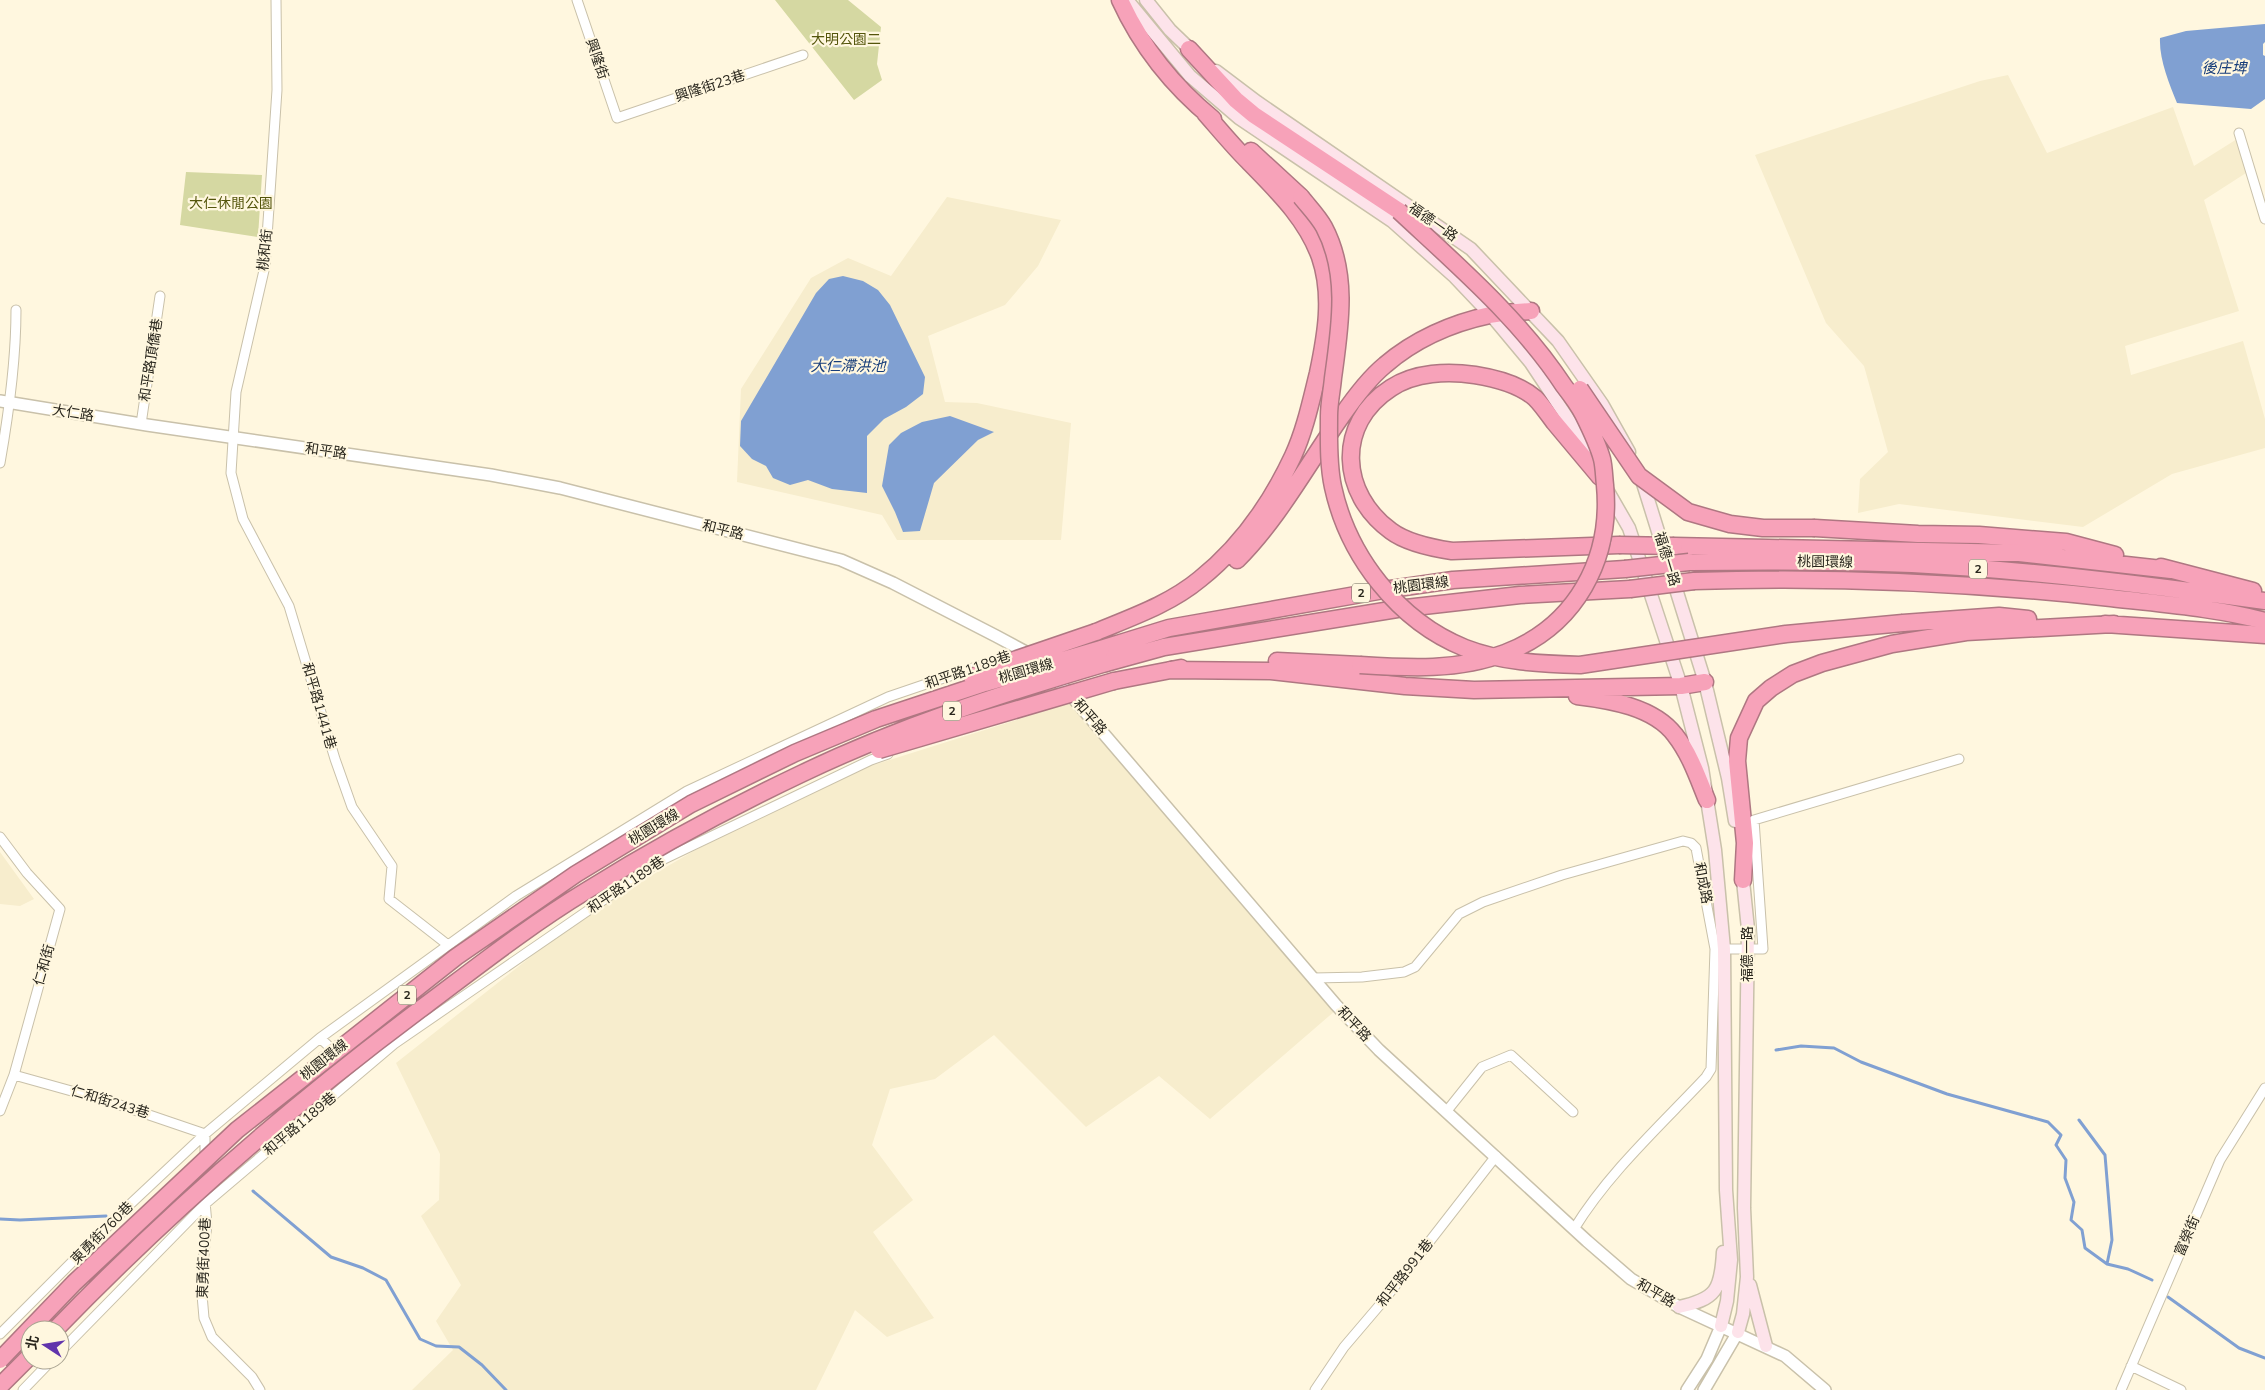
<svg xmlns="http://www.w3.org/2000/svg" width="2265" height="1390" viewBox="0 0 2265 1390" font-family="'Nunito Sans','Noto Sans TC',sans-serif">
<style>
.built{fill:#f7edcd}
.green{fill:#d5d8a2}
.water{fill:#80a0d2}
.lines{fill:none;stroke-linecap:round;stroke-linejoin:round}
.stream{stroke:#80a0d2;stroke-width:3}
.minor-casing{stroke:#c9c1aa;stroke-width:11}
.tertiary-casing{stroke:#c9c1aa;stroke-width:14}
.secondary-casing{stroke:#c9c1aa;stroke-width:15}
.motorway-casing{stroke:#af7782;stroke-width:19}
.minor{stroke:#fff;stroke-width:9}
.tertiary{stroke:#fff;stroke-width:11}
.secondary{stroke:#fde3ea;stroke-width:12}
.motorway{stroke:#f7a2b9;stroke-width:16}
.motorway-bridge-casing{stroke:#af7782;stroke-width:19;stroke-linecap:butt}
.motorway-bridge{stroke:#f7a2b9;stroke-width:16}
.labels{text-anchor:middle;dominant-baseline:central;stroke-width:4.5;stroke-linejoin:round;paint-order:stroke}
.shield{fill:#fff7df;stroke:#696557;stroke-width:1}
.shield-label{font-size:12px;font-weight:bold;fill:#29261d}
.park-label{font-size:14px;fill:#54550b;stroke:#fff7df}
.street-label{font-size:14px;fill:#29261d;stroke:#fff7df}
.water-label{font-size:15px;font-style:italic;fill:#173d7a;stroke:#fff7df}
</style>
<rect width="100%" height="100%" fill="#fff7df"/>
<path class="built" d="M2008,75L2047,153L2173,107L2194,166L2237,139L2246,173L2204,200L2239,311L2125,346L2131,375L2243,341L2265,419V448L2172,474L2083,527L1899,504L1858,513L1860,479L1888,452L1864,366L1826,323L1755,155L1980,81Z
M947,197L1061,220L1038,266L1005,305L928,336L945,402L977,403L1071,423L1061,540H897L882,515L737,482L741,389L811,278L848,258L891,276Z
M1070,703L1336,1010L1210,1119L1159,1076L1086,1127L994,1035L935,1079L890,1089L872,1145L913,1200L873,1232L934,1318L887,1337L855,1310L816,1390H412L453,1350L436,1321L461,1285L421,1216L439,1200L440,1154L396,1063L585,914L692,852L823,781Z
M0,852L34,899L20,906L0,904Z"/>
<path class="green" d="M775,0H848L881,27L877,64L882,80L854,100Z
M186,172L262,175L258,237L180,225Z"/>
<path class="water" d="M2265,24V42L2263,44V55L2265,56V99L2251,109L2177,103C2169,83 2159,59 2160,38L2186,31Z
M843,276L863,281L878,290L890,305L925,377L923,394L906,407L884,419L867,436V493L832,489L808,480L790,485L773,478L766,466L752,459L740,446L741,421L816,293L829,279Z
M950,416L994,432L978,440L934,483L920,531L903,532L895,512L882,486L889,445L901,433L922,422Z"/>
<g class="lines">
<path class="stream" d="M1776,1050L1801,1046L1834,1048L1861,1062L1947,1094L2048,1122L2061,1135L2056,1145L2066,1160L2065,1178L2074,1202L2071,1220L2082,1230L2085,1248L2107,1264L2128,1269L2152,1280
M2079,1120L2105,1155L2112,1240L2107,1264
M253,1191L331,1257L363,1268L386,1280L420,1339L436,1346L459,1347L482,1365L506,1390
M0,1219L20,1220L106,1216
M2168,1297L2239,1348L2265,1358"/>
<g class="minor-casing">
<path id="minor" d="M276,0L277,90L265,266L236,392L231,473L243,519L289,606L335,759L352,807L392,866L389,899L448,945
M577,0L617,118L803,55
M2239,133L2265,219
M141,424L160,296
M0,463C9,412 16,362 16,310
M0,837L27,873L60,909L14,1075L0,1111
M1314,978L1362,977L1404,972L1415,967L1459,914L1483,902L1562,875L1683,841L1691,843L1696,848L1715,949H1763L1754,820L1959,759
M320,1038L351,1067
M14,1075L111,1102L205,1134
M1446,1112L1482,1067L1511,1055L1573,1112
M205,1134V1187
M205,1202L207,1224L201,1283L204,1318L212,1337L252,1377L260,1390
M1574,1229C1609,1172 1661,1125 1706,1077L1711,1069L1715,949
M0,1334L124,1210L205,1134L320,1038L516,896L687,791L888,697L979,666
M60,1352L205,1204L394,1044L660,861L871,760L888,754
M2131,1366L2181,1390
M23,1390L52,1360
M1315,1390L1344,1347L1384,1300L1496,1156
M2121,1390L2220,1160L2265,1088"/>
</g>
<g class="tertiary-casing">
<path id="tertiary" d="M0,401L147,425L491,475L560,488L841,560L893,583L996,636L1024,651L1031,658
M1050,675L1068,692L1336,1005L1379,1050L1587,1241L1631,1279L1679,1307L1785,1356L1825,1390
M1687,1390L1707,1359L1721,1326
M1704,1390L1738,1332"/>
</g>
<g class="secondary-casing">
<path id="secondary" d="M1127,0L1190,76L1239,118L1392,221L1455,277L1491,315L1531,363L1578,434L1591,459
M1146,0L1170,30L1195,54
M1216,71L1257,102L1471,249L1558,341L1602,404L1629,452
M1641,477L1705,682L1728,778L1735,821
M1606,488L1629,528L1681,686L1702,768L1715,850L1724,949L1726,1190L1731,1260L1727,1301L1721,1326
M1750,1285L1766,1346
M1679,1307C1716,1299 1721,1290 1723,1252
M1738,1332L1743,1314L1747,1277L1744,1208L1748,929L1742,871"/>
</g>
<g class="motorway-casing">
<path id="motorway" d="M1120,0C1141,46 1174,87 1213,119
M1189,49L1236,100L1254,115L1399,211
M1251,151L1301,197
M1600,477C1585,459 1569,440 1554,422C1548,414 1542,405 1535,398C1520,385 1494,378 1475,375C1448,371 1415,372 1391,388C1335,424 1340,494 1391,531C1407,543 1432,548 1452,551L1619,545
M1815,528L1918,534L1979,535L2066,542L2115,555
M1674,546L2019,553L2171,570
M1237,560C1279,518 1307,465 1341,417C1354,398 1368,379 1385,365C1414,340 1452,323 1490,315C1503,312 1518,312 1531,311
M1689,562C1764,561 1838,561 1912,564C2030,570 2148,585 2265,601
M2161,567L2253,591
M1694,581C1833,576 1973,583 2111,598C2162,604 2216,608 2265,621
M1903,623L1999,616L2028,619
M2105,624L2265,635
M1096,632C1132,617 1170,604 1200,579C1240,547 1271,503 1293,456C1305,430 1311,401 1318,373C1326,335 1333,295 1320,257C1306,218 1276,190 1248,161C1233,146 1219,129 1205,113
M1101,649L1169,628L1384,590L1453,580L1625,569
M1277,661L1360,665
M1106,663L1164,647L1397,609L1520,595L1630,589
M1170,670L1271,671L1405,686L1474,690L1681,686L1705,682
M1114,681L1181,668
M1577,696C1610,700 1654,707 1675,735C1690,754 1698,778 1707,800
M1743,880L1745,843L1737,761L1739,738L1756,701L1771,688L1793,674L1822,663L1892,644L1966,632L2114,624
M0,1386L30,1356"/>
</g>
<use href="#minor" class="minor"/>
<use href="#tertiary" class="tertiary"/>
<use href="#secondary" class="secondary"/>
<use href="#motorway" class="motorway"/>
<g class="motorway-bridge-casing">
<path id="motorway-bridge" d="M1301,197C1308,206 1318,216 1324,227C1349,274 1340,327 1333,378C1332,390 1329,403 1329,416C1329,439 1328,464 1333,487C1348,556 1398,621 1465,648C1501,662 1541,664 1580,665L1786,634L1903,623
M1580,389L1639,476L1688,512L1730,524L1763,528H1815
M1619,545L1674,546
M1625,569L1689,562
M1630,589L1694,581
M1360,665C1408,668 1459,671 1505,653C1576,626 1612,559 1605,485C1604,477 1604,467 1602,459C1598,444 1590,428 1583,414C1578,404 1571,395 1564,386C1520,319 1457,265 1399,211
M972,677L1017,659L1096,632
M879,750L1114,681
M55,1330C169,1212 294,1103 426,1005C478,966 530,925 586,891C655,848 729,808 803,773C901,726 1001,694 1106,663
M0,1360L74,1283L237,1130L456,957L576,874L691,804L795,753L876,719L985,683L1101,649"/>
</g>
<use href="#motorway-bridge" class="motorway-bridge"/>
</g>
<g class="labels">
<g class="shield">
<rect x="1969" y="559.5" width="18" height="19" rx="4"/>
<rect x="1352" y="583.5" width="18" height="19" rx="4"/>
<rect x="943" y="701.5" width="18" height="19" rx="4"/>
<rect x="398" y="985.5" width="18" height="19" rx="4"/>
</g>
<g class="shield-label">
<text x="1978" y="569">2</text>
<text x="1361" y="593">2</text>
<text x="952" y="711">2</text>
<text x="407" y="995">2</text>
</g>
<g class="park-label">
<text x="846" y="39">大明公園二</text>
<text x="231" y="203">大仁休閒公園</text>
</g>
<g class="street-label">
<text transform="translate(597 59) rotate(71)">興隆街</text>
<text transform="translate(710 86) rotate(-18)">興隆街23巷</text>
<text transform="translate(1433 222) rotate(35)">福德一路</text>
<text transform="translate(265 250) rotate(-84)">桃和街</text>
<text transform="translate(151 360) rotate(-81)">和平路頂僑巷</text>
<text transform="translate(73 413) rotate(9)">大仁路</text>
<text transform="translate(326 451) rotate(8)">和平路</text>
<text transform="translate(723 530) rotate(14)">和平路</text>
<text transform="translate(1667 559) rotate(73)">福德一路</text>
<text transform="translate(1825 562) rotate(1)">桃園環線</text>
<text transform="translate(1421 585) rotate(-7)">桃園環線</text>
<text transform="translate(968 670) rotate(-19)">和平路1189巷</text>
<text transform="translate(1026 671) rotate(-16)">桃園環線</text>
<text transform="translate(319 706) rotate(74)">和平路1441巷</text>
<text transform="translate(1090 717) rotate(49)">和平路</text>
<text transform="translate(654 827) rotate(-31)">桃園環線</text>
<text transform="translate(1703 883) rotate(79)">和成路</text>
<text transform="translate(626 885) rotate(-34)">和平路1189巷</text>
<text transform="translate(1747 954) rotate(-90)">福德一路</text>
<text transform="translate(44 965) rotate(-74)">仁和街</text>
<text transform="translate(1354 1024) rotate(47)">和平路</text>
<text transform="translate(324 1060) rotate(-39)">桃園環線</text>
<text transform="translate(110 1102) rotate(17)">仁和街243巷</text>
<text transform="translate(300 1124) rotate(-40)">和平路1189巷</text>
<text transform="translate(102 1233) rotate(-45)">東勇街760巷</text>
<text transform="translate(2187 1236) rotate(-67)">富榮街</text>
<text transform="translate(204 1258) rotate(-88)">東勇街400巷</text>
<text transform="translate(1405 1273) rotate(-52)">和平路991巷</text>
<text transform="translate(1656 1293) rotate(30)">和平路</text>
</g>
<g class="water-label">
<text x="2224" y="68">後庄埤</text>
<text x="848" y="366">大仁滯洪池</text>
</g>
</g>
<g transform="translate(45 1345) rotate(282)"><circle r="24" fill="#fff7df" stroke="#a9a391"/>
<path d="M0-4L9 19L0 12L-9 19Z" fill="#6134ac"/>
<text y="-8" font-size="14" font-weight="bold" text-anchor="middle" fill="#29261d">北</text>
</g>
</svg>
